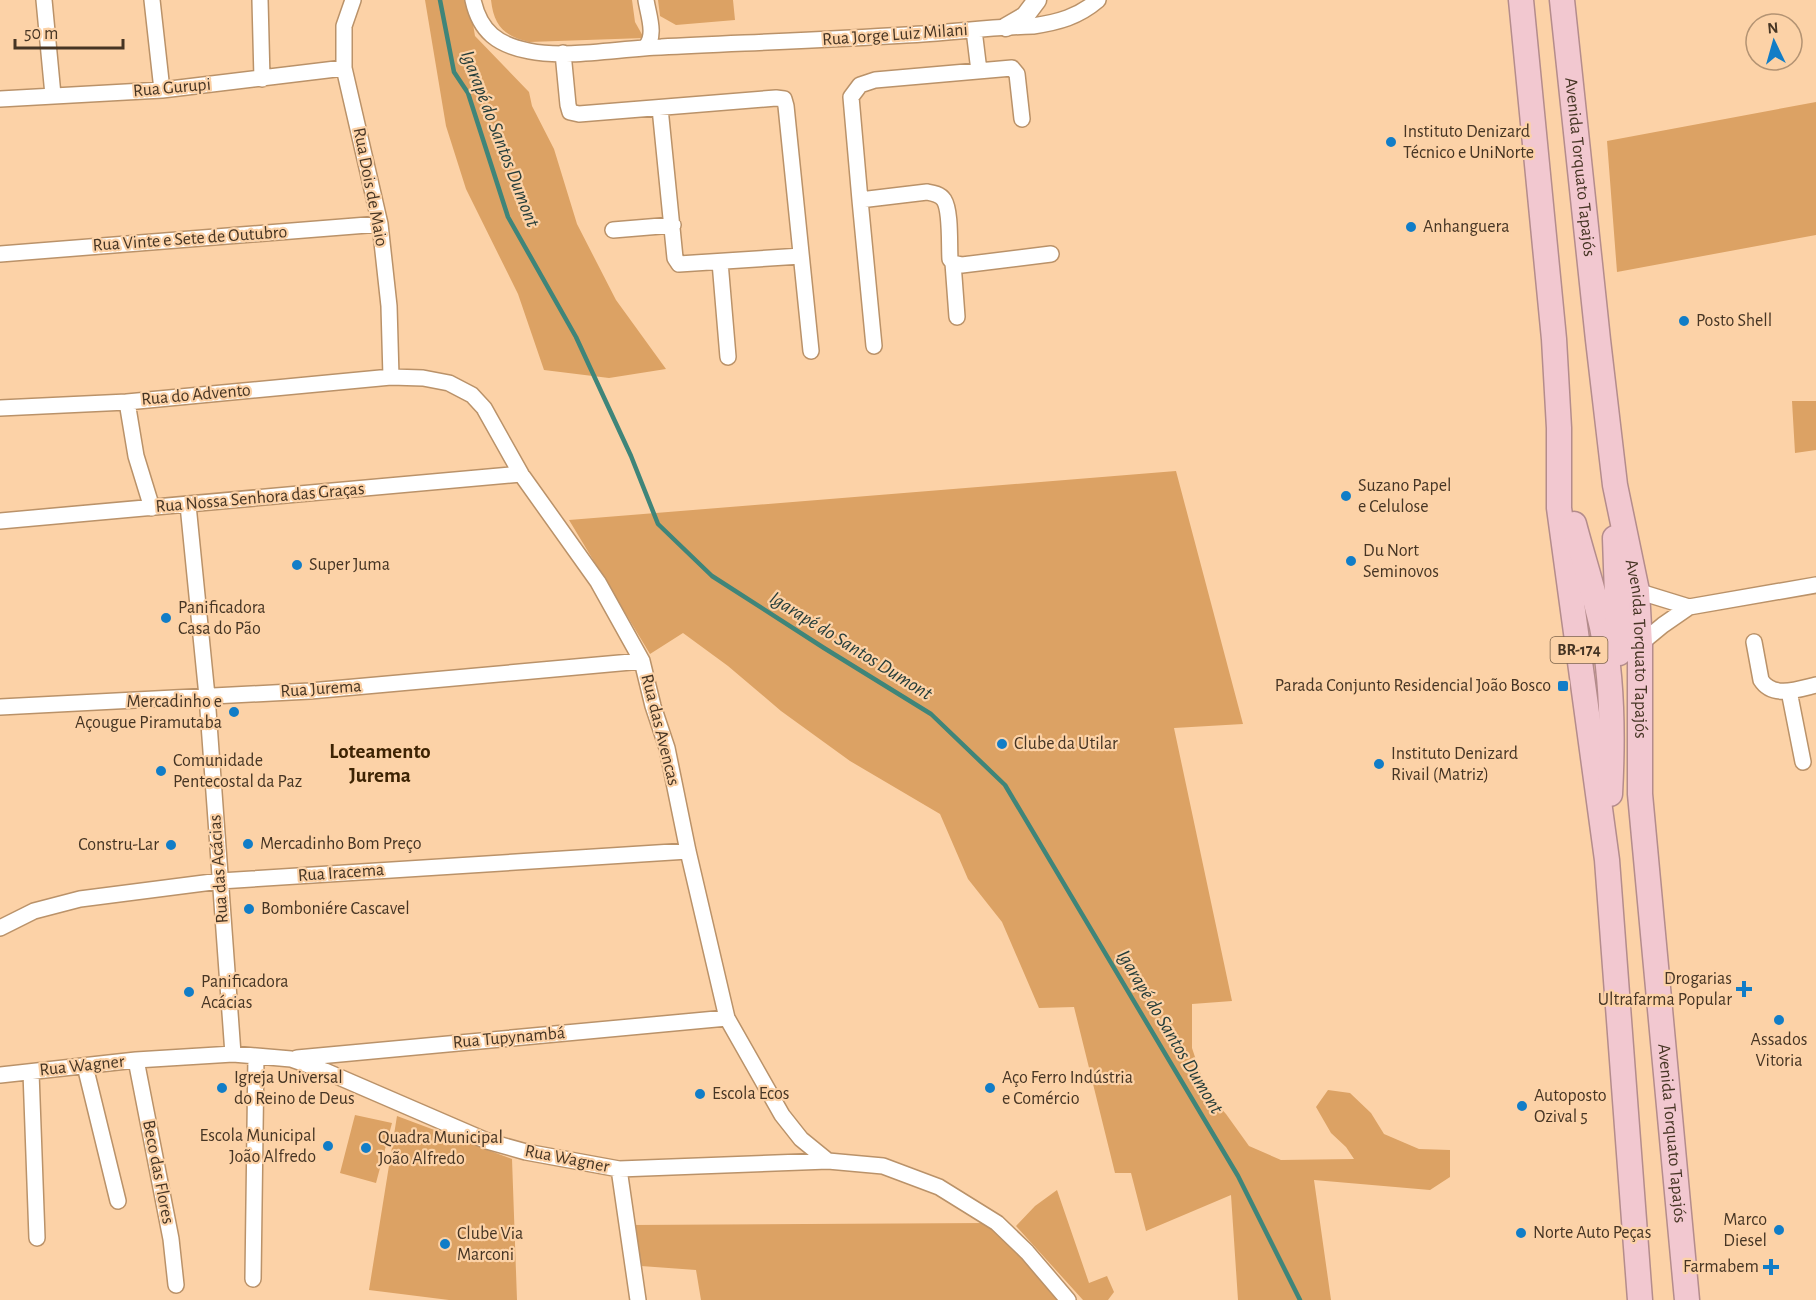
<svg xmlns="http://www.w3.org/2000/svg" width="1816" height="1300" viewBox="0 0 1816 1300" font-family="'Alegreya Sans',sans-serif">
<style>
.green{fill:#dca264}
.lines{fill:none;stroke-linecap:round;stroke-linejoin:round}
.stream{stroke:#3f8579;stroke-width:4.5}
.minor-casing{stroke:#ba9269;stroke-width:18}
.tertiary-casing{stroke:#ba9269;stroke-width:21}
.trunk-casing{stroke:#b48c8c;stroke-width:27}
.minor{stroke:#fff;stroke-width:15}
.tertiary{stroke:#fff;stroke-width:18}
.trunk{stroke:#f2c8d0;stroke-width:24}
.poi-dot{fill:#117dc7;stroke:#fcd2a7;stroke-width:2}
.labels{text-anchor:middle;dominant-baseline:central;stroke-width:4.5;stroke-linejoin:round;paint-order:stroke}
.shield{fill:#fcd2a7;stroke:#7d644b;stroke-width:1.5}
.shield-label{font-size:16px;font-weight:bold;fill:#463524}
.street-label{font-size:18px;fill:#463524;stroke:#fcd2a7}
.poi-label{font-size:18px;fill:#463524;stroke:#fcd2a7;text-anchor:start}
.water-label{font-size:20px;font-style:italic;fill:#253d3a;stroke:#fcd2a7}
.quarter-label{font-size:21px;font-weight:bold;fill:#3d2303;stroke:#fcd2a7}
</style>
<rect width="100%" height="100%" fill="#fcd2a7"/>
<path class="green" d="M425,0H469L475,36L529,92L532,106L554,149L577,224L616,300L666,369L609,378L544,370L518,294L466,189L446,126Z
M491,0H632L635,22L644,38L529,42C504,36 494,26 491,0Z
M658,0H733L735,20L676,25L660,16Z
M1816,102V235L1617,272L1607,141Z
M1792,401H1816V450L1795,453Z
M1176,471L1243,724L1174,728L1232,1001L1192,1004V1048L1207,1093L1226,1114L1249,1146L1281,1160L1354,1159L1346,1147L1331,1133L1316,1107L1328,1090L1350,1093L1371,1113L1384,1134L1419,1149L1450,1150V1177L1430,1190L1314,1180L1331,1300H1238L1231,1195L1146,1231L1131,1173H1115L1074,1007L1039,1008L1002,922L968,879L940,814L850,761L781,711L728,666L683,633L650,654L569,520Z
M355,1115L392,1123L376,1183L340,1173Z
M397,1116L512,1159L517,1300H449L369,1290Z
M1057,1190L1089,1283L1107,1276L1114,1292L1108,1300H1083L1016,1226L1035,1206Z
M987,1223L1017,1245L1061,1300H701L696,1270L641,1266L631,1225Z"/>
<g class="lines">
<path class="stream" d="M440,0L454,72L468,93L508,217L576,337L631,456L658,524L712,576L824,648L931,714L1005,785L1238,1176L1300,1300"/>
<g class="minor-casing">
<path id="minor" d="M44,0L53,95
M152,0L162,90
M260,0L262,79
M353,0L344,26V68L380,224L389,306L391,377
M473,0C480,32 498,45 529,51C566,59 622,48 661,47C742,43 824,40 906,35C948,33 991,27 1033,26C1059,22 1078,17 1098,0
M974,30L979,71
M645,47C657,37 648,14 646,0
M563,53L568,105L570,112L579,114L776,98L784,99L786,106L811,351
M0,99L162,90L344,68
M660,108L675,258L679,264L801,256
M860,200L851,97L860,85L875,80L1012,68L1017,74L1022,119
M613,230L673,225
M0,254L380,224
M720,262L728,357
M953,263L957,317
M874,346L860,200L927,192C933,193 940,194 944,200C951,211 949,245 950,259L953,263L962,265L1051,254
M127,402L136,456L152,508
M0,408L127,402L391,377L423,378L449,383L472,395L484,408L521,474L598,582L642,661L653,706L667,748L688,851L727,1018L782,1115L801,1139L828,1161
M188,505L207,696L233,1054
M0,521L521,474
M1637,591L1689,607
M1754,642L1761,680C1773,699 1799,689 1816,685
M1640,644L1663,625L1689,607L1816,585
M1789,691L1803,762
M0,707L310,691L642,661
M0,928L34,911L80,899L220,881L688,851
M297,1058L727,1018
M136,1060L171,1239L176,1285
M85,1066L118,1201
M31,1072L37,1238
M0,1075L136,1060L233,1054L291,1059L325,1071L487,1141L526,1152L619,1169L828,1161L883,1166L939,1187L997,1223L1027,1252L1068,1300
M619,1169L638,1300
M253,1279L256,1056"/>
</g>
<g class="tertiary-casing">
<path id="tertiary" d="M1006,27L1025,16L1037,0"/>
</g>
<g class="trunk-casing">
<g id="trunk">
<path d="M1521,0L1554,339L1559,428V508L1607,860L1640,1300"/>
<path id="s1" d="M1562,0L1598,340L1615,485L1637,591L1640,644V794L1687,1300"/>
<path d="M1574,524C1583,558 1594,592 1602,627C1613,681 1613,739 1610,794"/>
<path d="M1615,538L1619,653"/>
</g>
</g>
<use href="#minor" class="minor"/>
<use href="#tertiary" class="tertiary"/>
<use href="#trunk" class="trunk"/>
</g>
<g class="poi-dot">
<circle cx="1391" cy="142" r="6"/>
<circle cx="1411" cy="227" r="6"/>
<circle cx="1684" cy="321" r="6"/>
<circle cx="1346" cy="496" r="6"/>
<circle cx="1351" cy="561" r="6"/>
<circle cx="297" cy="565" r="6"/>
<circle cx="166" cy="618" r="6"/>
<rect x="1557" y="680" width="12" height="12" rx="3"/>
<circle cx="234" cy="712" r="6"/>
<circle cx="1002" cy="744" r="6"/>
<circle cx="1379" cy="764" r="6"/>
<circle cx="161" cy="771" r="6"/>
<circle cx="248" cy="844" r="6"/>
<circle cx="171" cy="845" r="6"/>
<circle cx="249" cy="909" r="6"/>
<path d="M1741 980h6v6h6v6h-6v6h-6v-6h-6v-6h6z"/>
<circle cx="189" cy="992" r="6"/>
<circle cx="1779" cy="1020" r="6"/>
<circle cx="222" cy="1088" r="6"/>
<circle cx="990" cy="1088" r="6"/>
<circle cx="700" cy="1094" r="6"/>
<circle cx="1522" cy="1106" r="6"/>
<circle cx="328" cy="1146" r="6"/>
<circle cx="366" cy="1148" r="6"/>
<circle cx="1779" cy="1230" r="6"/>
<circle cx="1521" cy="1233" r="6"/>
<circle cx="445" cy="1244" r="6"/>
<path d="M1768 1258h6v6h6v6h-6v6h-6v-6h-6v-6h6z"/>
</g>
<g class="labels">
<rect class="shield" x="1550.5" y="637" width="57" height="26" rx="4.5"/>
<g class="shield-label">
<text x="1579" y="650">BR-174</text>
</g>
<g class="street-label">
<text transform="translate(895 35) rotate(-4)">Rua Jorge Luiz Milani</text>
<text transform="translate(172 88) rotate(-5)">Rua Gurupi</text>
<text stroke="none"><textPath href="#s1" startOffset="168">Avenida Torquato Tapajós</textPath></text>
<text transform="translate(370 187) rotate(79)">Rua Dois de Maio</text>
<text transform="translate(190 239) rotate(-4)">Rua Vinte e Sete de Outubro</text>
<text transform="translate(196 395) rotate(-5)">Rua do Advento</text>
<text transform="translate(260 498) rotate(-5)">Rua Nossa Senhora das Graças</text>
<text stroke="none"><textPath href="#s1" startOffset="654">Avenida Torquato Tapajós</textPath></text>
<text transform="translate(321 689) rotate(-4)">Rua Jurema</text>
<text transform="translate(660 730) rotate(76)">Rua das Avencas</text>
<text transform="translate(219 869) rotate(-94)">Rua das Acácias</text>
<text transform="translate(341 873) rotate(-4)">Rua Iracema</text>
<text transform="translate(509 1038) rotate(-5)">Rua Tupynambá</text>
<text transform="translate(82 1066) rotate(-6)">Rua Wagner</text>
<text stroke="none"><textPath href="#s1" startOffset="1140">Avenida Torquato Tapajós</textPath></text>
<text transform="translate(567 1159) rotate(11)">Rua Wagner</text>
<text transform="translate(158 1172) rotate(79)">Beco das Flores</text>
</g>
<g class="poi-label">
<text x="1403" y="132">Instituto Denizard<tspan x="1403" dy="21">Técnico e UniNorte</tspan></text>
<text x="1423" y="227">Anhanguera</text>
<text x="1696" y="321">Posto Shell</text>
<text x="1358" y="486">Suzano Papel<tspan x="1358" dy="21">e Celulose</tspan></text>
<text x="1363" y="551">Du Nort<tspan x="1363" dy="21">Seminovos</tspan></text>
<text x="309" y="565">Super Juma</text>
<text x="178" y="608">Panificadora<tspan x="178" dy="21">Casa do Pão</tspan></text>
<text x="1551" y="686" text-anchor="end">Parada Conjunto Residencial João Bosco</text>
<text x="222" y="702" text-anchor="end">Mercadinho e<tspan x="222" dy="21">Açougue Piramutaba</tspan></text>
<text x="1014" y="744">Clube da Utilar</text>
<text x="1391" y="754">Instituto Denizard<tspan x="1391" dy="21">Rivail (Matriz)</tspan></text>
<text x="173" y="761">Comunidade<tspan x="173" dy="21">Pentecostal da Paz</tspan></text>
<text x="260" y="844">Mercadinho Bom Preço</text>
<text x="159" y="845" text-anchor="end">Constru-Lar</text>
<text x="261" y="909">Bomboniére Cascavel</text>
<text x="1732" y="979" text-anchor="end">Drogarias<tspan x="1732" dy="21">Ultrafarma Popular</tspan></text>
<text x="201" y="982">Panificadora<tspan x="201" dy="21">Acácias</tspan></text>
<text x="1779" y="1040" text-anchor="middle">Assados<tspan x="1779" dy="21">Vitoria</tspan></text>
<text x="234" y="1078">Igreja Universal<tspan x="234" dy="21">do Reino de Deus</tspan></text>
<text x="1002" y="1078">Aço Ferro Indústria<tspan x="1002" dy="21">e Comércio</tspan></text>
<text x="712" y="1094">Escola Ecos</text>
<text x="1534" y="1096">Autoposto<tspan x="1534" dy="21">Ozival 5</tspan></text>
<text x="316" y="1136" text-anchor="end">Escola Municipal<tspan x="316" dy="21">João Alfredo</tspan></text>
<text x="378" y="1138">Quadra Municipal<tspan x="378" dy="21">João Alfredo</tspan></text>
<text x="1767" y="1220" text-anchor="end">Marco<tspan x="1767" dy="21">Diesel</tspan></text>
<text x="1533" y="1233">Norte Auto Peças</text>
<text x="457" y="1234">Clube Via<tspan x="457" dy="21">Marconi</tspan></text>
<text x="1759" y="1267" text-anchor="end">Farmabem</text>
</g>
<g class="water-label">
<text transform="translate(500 139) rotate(69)">Igarapé do Santos Dumont</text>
<text transform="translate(851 646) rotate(32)">Igarapé do Santos Dumont</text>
<text transform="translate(1170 1032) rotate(59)">Igarapé do Santos Dumont</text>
</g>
<g class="quarter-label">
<text x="380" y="751">Loteamento<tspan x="380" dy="24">Jurema</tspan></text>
</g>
</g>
<g transform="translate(1774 42) rotate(355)"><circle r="28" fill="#fcd2a7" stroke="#b39373" stroke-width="1.5"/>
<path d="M0-4.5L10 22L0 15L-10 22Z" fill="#117dc7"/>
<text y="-9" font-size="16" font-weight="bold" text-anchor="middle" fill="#463524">N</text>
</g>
<path d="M15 39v9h108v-9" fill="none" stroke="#463524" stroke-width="3"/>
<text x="24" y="39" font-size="18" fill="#463524" stroke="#fcd2a7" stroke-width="4.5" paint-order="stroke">50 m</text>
</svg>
